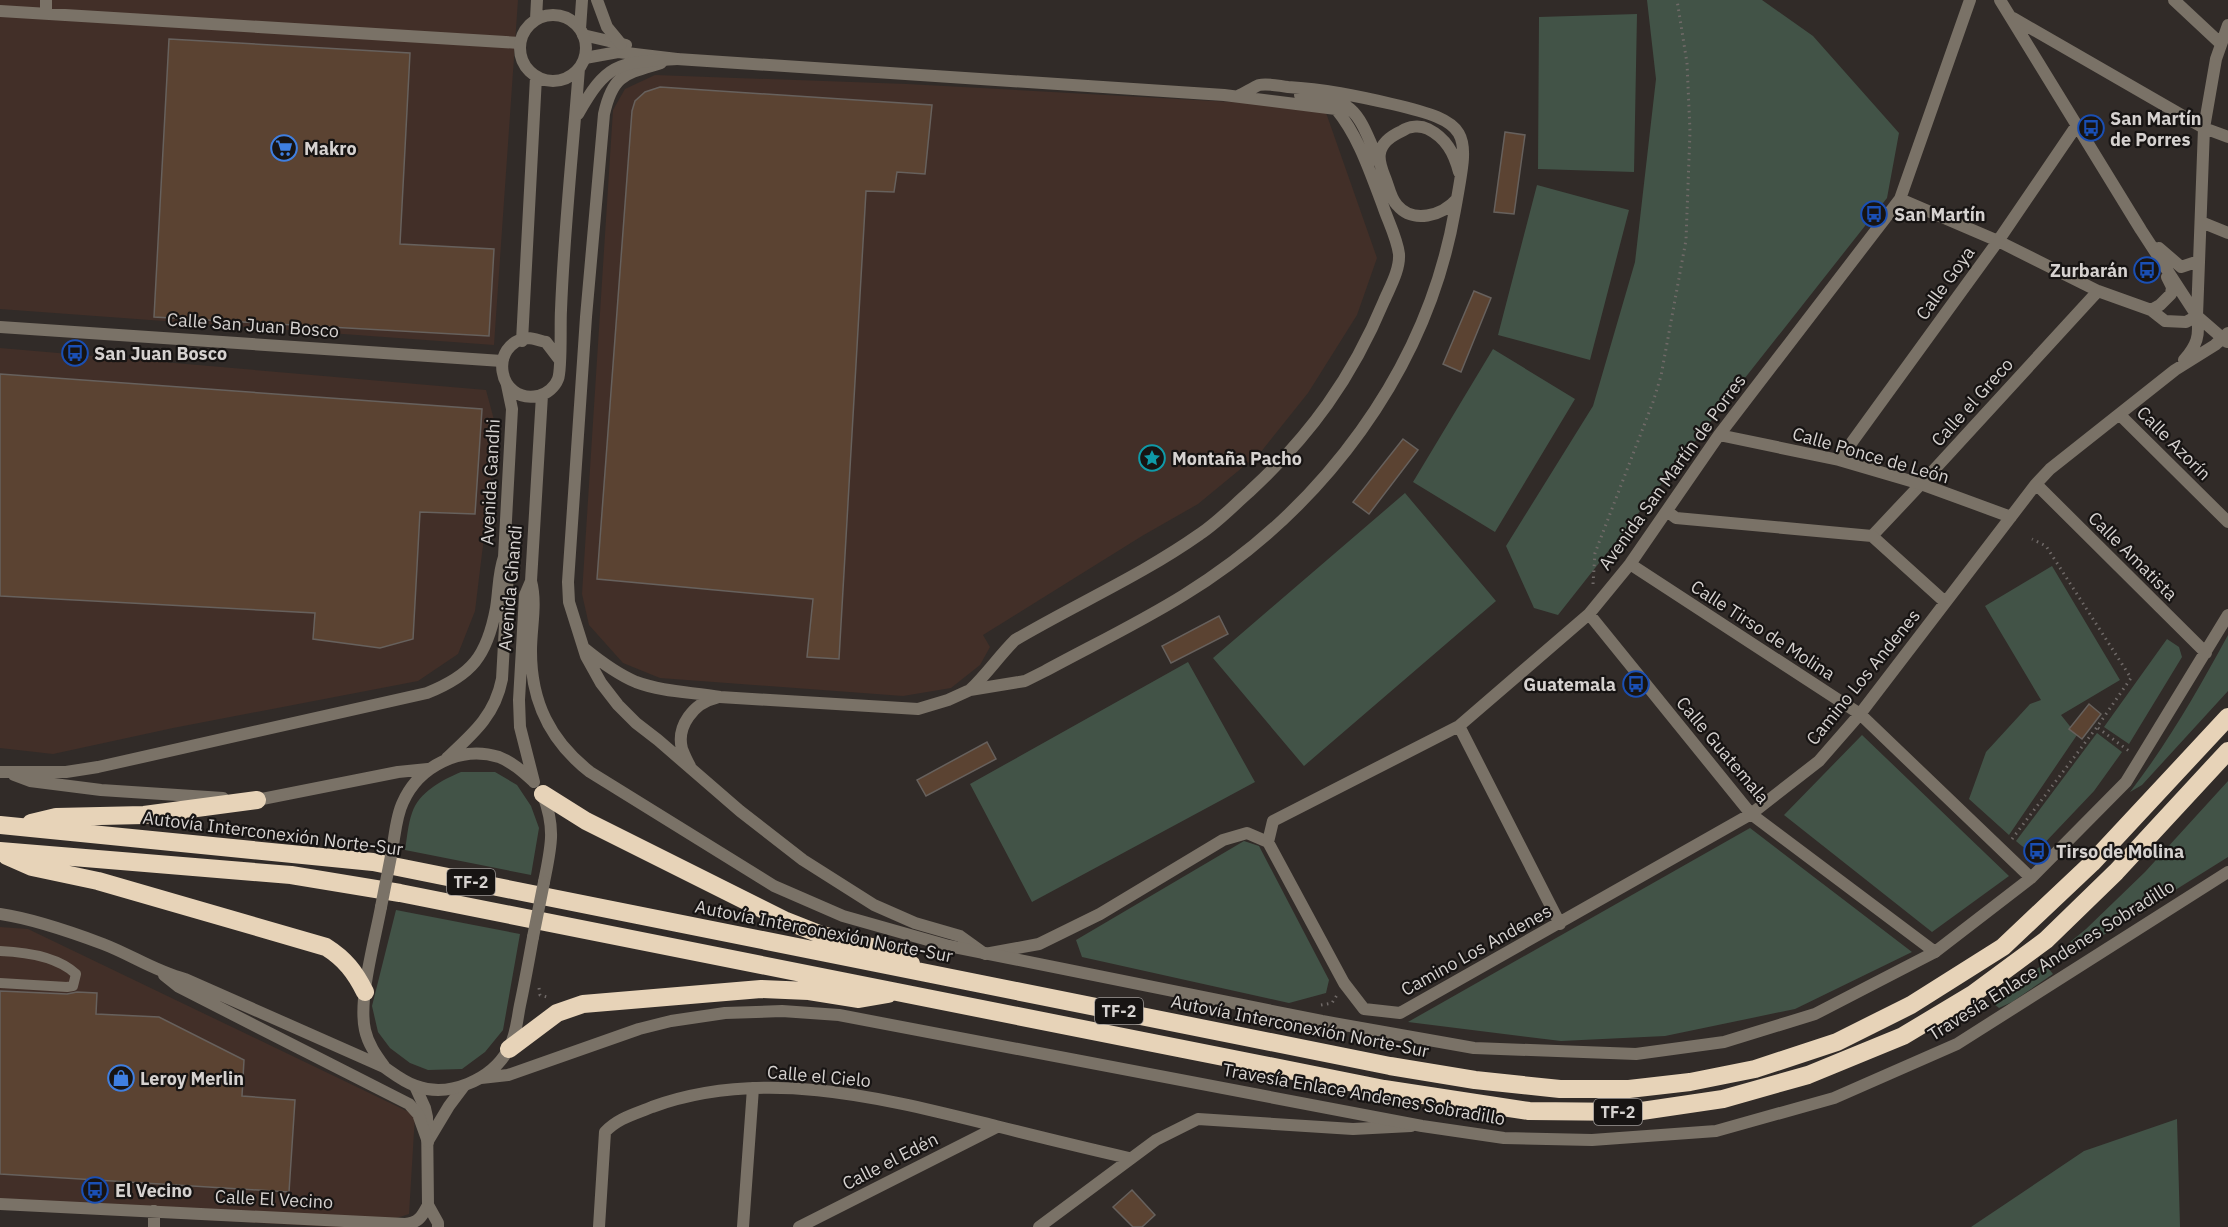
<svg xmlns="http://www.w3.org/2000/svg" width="2228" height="1227" viewBox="0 0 2228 1227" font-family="'IBM Plex Sans',sans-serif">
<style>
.commercial{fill:#422f28}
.green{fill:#425347}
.building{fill:#5b4332;stroke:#67615d;stroke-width:1.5}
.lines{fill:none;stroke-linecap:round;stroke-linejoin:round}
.path{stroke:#706a68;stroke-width:3;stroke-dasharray:1.5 4.5;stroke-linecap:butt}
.service{stroke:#7a7267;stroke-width:10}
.pedestrian{stroke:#7a7267;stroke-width:12}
.minor{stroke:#7a7267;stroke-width:12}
.tertiary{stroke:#7a7267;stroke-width:12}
.motorway{stroke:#e7d3b8;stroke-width:18}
.tertiary-bridge{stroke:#7a7267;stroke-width:12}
.labels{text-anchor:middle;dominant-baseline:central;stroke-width:4.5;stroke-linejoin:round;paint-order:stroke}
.shield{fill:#171413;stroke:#9d9997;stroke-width:1.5}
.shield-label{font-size:16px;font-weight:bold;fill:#d6d2d0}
.poi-label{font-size:18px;font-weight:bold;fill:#d6d2d0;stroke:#171413;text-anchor:start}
.street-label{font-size:18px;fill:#d6d2d0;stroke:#171413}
</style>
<rect width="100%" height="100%" fill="#312b28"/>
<path class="commercial" d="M0,0H518L494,345L0,309Z
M655,75L907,84L1324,107L1377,258L1357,315L1308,393L1260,453L1198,504L1142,536L983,635L990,647L980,665L951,688L903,696L660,678L623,663L589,625L582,594L613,110L625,89Z
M0,348L486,390L497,431L475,611L458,654L418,681L173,728L53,754L0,748Z
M0,927L28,929L415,1115L409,1214L369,1227H333L0,1209Z"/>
<path class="green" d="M1647,0H1762L1813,36L1899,133L1887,198L1558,615L1534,608L1506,546L1593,406L1635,262L1656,79Z
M1637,14L1634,172L1538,169L1539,17Z
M1537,185L1629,210L1590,360L1498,335Z
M1493,349L1575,399L1495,532L1413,482Z
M1405,493L1496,601L1304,766L1213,658Z
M2052,566L2120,680L2061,715L2077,735L2009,835L1969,799L1986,752L2030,704L2041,700L1985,606Z
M2228,635V691L2142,785L2130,792C2168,743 2198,690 2228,635Z
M2167,639L2179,647L2182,657L2129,744L2104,727Z
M1188,662L1255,782L1032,902L970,784Z
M2097,733L2122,752L2094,791L2037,851C2027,851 2023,847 2016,841Z
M1862,735L2009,876L1932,932L1784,815Z
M461,772H495L517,785L531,806L539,828L531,875L405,850C407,838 408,824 412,813C419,792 442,780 461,772Z
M2228,781V857L2049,969L2053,974L2012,1002L1999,1008L1994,1004L2086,929L2145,872Z
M1750,828L1912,952L1795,1009L1665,1036L1561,1041L1408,1022Z
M1244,841L1259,846L1329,980L1326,993L1289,1003L1082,957L1076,940Z
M396,910L520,934L503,1030L485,1052L462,1069L428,1070L410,1063L390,1048L378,1032L372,1006Z
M2177,1119L2180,1227H1971L2084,1151Z"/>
<path class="building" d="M169,39L410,53L400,244L494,249L489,336L154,317Z
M660,87L932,105L925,174L897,172L894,192L866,191L839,659L807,657L813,599L597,579L632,111L635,101L645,92Z
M1505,132L1525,135L1514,214L1494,212Z
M1474,291L1491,298L1461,372L1443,364Z
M0,374L482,409L475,514L420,512L413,639L380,648L313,639L315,613L0,596Z
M1403,439L1418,450L1369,514L1353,502Z
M1219,616L1228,634L1171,663L1162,646Z
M2089,704L2101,714L2082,739L2069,729Z
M987,742L996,759L926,796L917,780Z
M0,991L67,994L77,992L97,993L96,1014L159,1017L244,1060L242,1096L295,1100L289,1192L0,1174Z
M1132,1190L1155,1215L1142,1227H1133L1113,1207Z"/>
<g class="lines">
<path class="path" d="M1593,584L1595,553L1653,402L1661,376L1686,240L1690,131L1687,63L1677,0
M2098,728L2129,751
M2012,839L2097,727L2131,678L2046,546L2032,539
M539,988L540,995L547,997
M1321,1005L1332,1003L1337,995"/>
<path class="service" d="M0,951C24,952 57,956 76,974L73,986L67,987L0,983"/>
<path class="pedestrian" d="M1872,536L1921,484"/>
<path class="minor" d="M2000,0L2141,230L2197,316L2227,342
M2174,0L2220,43
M0,11L520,43
M46,14V0
M2013,18L2204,128L2228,137
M583,35L626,45
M585,58L618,52L677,59L1224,95L1336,109C1359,137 1370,172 1383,206C1388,221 1397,238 1399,254C1400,270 1390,287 1384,301C1352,378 1310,436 1249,492C1233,506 1218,522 1200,534C1142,575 1076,604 1015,640C999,656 986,675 970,690
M661,63C625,74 613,74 604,114L586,317L568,582L569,602L586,656L601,683L618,705L636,723L658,740L740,811L803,860L874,905L915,923L960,936L985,954L1039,944L1100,914L1223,840L1247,833L1268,842L1344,983L1364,1009L1400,1013L1751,814L1819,761L1860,714L2036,484L2050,469L2175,370L2215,345L2228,333
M1300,95C1357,98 1358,114 1379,162
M1457,199C1442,216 1413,224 1397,205C1391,199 1389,188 1386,180C1383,172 1378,162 1380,153C1382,142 1393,135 1402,131C1409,126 1420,125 1428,129C1446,138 1454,153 1459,172
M1900,199L1998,241L2098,291L2151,310L2165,321L2186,322L2197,316
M2201,222L2228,233
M2159,248L2181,267L2199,261
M2151,310L2160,305L2171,294L2172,287L2167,277
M0,327L502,361
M2184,360C2197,345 2200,336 2197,316L2204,128L2216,59L2228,25
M2120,415L2228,522
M1719,435L1839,460L1921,484L2011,517
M1839,460L1998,241L2077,125
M1921,484L2098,291
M2036,484L2206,653
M1668,512L1676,518L1872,536L1945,602
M1630,564L1860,714L2031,878
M1589,614L1751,814L1935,952L2031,878L2126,782L2228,615
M585,649C601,662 617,674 636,682C663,692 692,692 720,697L918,709L948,700L970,690L1025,681L1045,671C1091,646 1139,623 1184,595C1322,510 1427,371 1455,210C1469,132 1474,123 1392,104C1357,96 1324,89 1288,87C1279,86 1268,83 1259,85C1252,88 1245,93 1238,96
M1459,726L1560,924
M690,766C687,761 684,754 682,749C676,726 694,703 716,698
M1268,842L1273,821L1459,726L1589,614L1630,564L1719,435L1900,199L1970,0
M415,1086L425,1108L427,1117L428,1205L438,1223V1227
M428,1141L449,1106L464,1086
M0,1204L405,1224C419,1223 422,1216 428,1205
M154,1211V1227
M599,1227L605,1132C618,1118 635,1114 652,1107C764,1066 886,1099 996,1126C1040,1137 1085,1148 1129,1158
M743,1227L753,1088
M799,1227L997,1127
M1039,1227L1156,1140L1198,1119L1353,1129L1411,1126"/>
<path class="tertiary" d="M597,0L607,27L621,44
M520 48a33 33 0 1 1 66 0a33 33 0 1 1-66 0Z
M536,19L537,0
M580,29L582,0
M578,114C608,61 618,63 677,59
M522,341L536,77
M559,359L546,342C541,341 533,338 528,338C488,343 497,404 538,396C547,394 555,387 558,379C562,369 560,324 561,310C564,230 573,149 579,68
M531,581C537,604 531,627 531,651C531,702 550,741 590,772L774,886L843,916L949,946L1322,1021L1474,1048L1636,1054L1724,1042L1815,1014L1935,952
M447,758C474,733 495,715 502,679L508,572L504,559
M0,772H66L98,767L427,693C472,675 487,656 496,608C499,590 498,574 504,557L512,409L507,385
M14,775L30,781L101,790L223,798
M534,782L520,727L519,700L525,595L531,581L542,395
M543,795C556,829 551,847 544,882
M249,800H257L398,772L428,769
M392,851C395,835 396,816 403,802C419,766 461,745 499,757C512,762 523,772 533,781
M381,907C375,940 358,999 365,1030C368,1044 376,1055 384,1066
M0,914C34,919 71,932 103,944C132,955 154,971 185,979L384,1067C394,1074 404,1082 416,1086C449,1098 491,1080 508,1050C516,1037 517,1020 520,1005C525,982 529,959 533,937
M164,975L179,987L409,1104L418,1114L428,1142
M481,1078L508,1075L639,1029L671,1021L725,1013L782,1011L839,1015L1422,1126L1504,1138L1592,1140L1716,1131L1834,1098L1957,1044L2228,872"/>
<path class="motorway" d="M543,794L586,821L784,920L822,935L888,951L911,964
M31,823L56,817L144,815L257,800
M0,825L373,862L1390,1066L1475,1080L1560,1089H1629L1690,1082L1755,1069L1837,1042L1911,1005L2003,947L2092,863L2228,717
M0,851L291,875L400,893L1384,1089L1529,1111L1635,1112L1723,1099L1808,1075L1903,1036L1973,994L2046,940L2116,872L2228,751
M7,856L32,867L98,881L326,947C345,959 355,972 365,992
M509,1049L557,1013L583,1004L761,989L809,991L859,999L888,994"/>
<path class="tertiary-bridge" d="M381,907L392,851
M533,937L544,882"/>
</g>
<defs>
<g id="bus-ring" transform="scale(1.35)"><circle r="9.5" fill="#171413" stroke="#1a4fb4" stroke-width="1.5"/><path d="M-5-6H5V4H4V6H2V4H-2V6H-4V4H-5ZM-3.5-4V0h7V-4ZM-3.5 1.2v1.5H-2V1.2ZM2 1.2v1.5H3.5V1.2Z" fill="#1a4fb4"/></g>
<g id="supermarket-ring" transform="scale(1.35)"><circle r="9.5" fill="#171413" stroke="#3f7fe0" stroke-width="1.5"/><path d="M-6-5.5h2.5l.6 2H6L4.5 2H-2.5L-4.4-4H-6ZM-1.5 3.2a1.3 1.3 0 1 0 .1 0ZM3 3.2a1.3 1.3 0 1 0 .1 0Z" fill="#3f7fe0"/></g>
<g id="sight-ring" transform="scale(1.35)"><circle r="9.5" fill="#171413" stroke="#0f9aa8" stroke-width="1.5"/><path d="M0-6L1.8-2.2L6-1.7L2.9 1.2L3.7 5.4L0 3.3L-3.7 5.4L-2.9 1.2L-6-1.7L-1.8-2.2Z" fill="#0f9aa8"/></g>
<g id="shop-ring" transform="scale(1.35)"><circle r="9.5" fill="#171413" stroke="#3f7fe0" stroke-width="1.5"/><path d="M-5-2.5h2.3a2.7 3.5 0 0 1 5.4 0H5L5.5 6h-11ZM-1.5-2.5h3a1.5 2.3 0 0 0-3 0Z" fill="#3f7fe0"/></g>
</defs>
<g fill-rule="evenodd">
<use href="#bus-ring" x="2091" y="128"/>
<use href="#supermarket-ring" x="284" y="148"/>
<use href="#bus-ring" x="1874" y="214"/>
<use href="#bus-ring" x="2147" y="270"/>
<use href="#bus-ring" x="75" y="353"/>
<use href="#sight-ring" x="1152" y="458"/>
<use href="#bus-ring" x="1636" y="684"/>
<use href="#bus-ring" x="2037" y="851"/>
<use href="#shop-ring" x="121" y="1078"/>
<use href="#bus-ring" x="95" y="1190"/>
</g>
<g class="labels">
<g class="shield">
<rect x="447" y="869" width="48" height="26" rx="4.5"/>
<rect x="1095" y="998" width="48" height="26" rx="4.5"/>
<rect x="1594" y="1099" width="48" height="26" rx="4.5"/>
</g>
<g class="shield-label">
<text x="471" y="882">TF-2</text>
<text x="1119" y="1011">TF-2</text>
<text x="1618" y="1112">TF-2</text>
</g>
<g class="poi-label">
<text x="2110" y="118">San Martín<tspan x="2110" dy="21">de Porres</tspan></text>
<text x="304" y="148">Makro</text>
<text x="1894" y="214">San Martín</text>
<text x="2128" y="270" text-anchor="end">Zurbarán</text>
<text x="94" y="353">San Juan Bosco</text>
<text x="1172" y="458">Montaña Pacho</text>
<text x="1616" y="684" text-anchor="end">Guatemala</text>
<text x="2056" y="851">Tirso de Molina</text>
<text x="140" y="1078">Leroy Merlin</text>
<text x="115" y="1190">El Vecino</text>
</g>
<g class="street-label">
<text transform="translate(1945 283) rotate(-54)">Calle Goya</text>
<text transform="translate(253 325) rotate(4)">Calle San Juan Bosco</text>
<text transform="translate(1972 402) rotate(-48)">Calle el Greco</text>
<text transform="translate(2174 443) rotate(45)">Calle Azorín</text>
<text transform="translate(1871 455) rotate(16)">Calle Ponce de León</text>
<text transform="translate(1672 472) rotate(-54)">Avenida San Martín de Porres</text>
<text transform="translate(490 482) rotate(-87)">Avenida Gandhi</text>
<text transform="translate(2133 556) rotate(45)">Calle Amatista</text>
<text transform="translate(510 588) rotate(-85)">Avenida Ghandi</text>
<text transform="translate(1763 630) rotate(33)">Calle Tirso de Molina</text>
<text transform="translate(1863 677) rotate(-51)">Camino Los Andenes</text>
<text transform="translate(1723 750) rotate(50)">Calle Guatemala</text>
<text transform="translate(273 833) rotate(7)">Autovía Interconexión Norte-Sur</text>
<text transform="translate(824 931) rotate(11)">Autovía Interconexión Norte-Sur</text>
<text transform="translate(1476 950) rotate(-29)">Camino Los Andenes</text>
<text transform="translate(2051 960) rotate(-32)">Travesía Enlace Andenes Sobradillo</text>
<text transform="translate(1300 1026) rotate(11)">Autovía Interconexión Norte-Sur</text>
<text transform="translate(819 1076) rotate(5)">Calle el Cielo</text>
<text transform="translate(1364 1094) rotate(10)">Travesía Enlace Andenes Sobradillo</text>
<text transform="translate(890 1161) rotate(-27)">Calle el Edén</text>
<text transform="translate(274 1199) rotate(3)">Calle El Vecino</text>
</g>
</g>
</svg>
